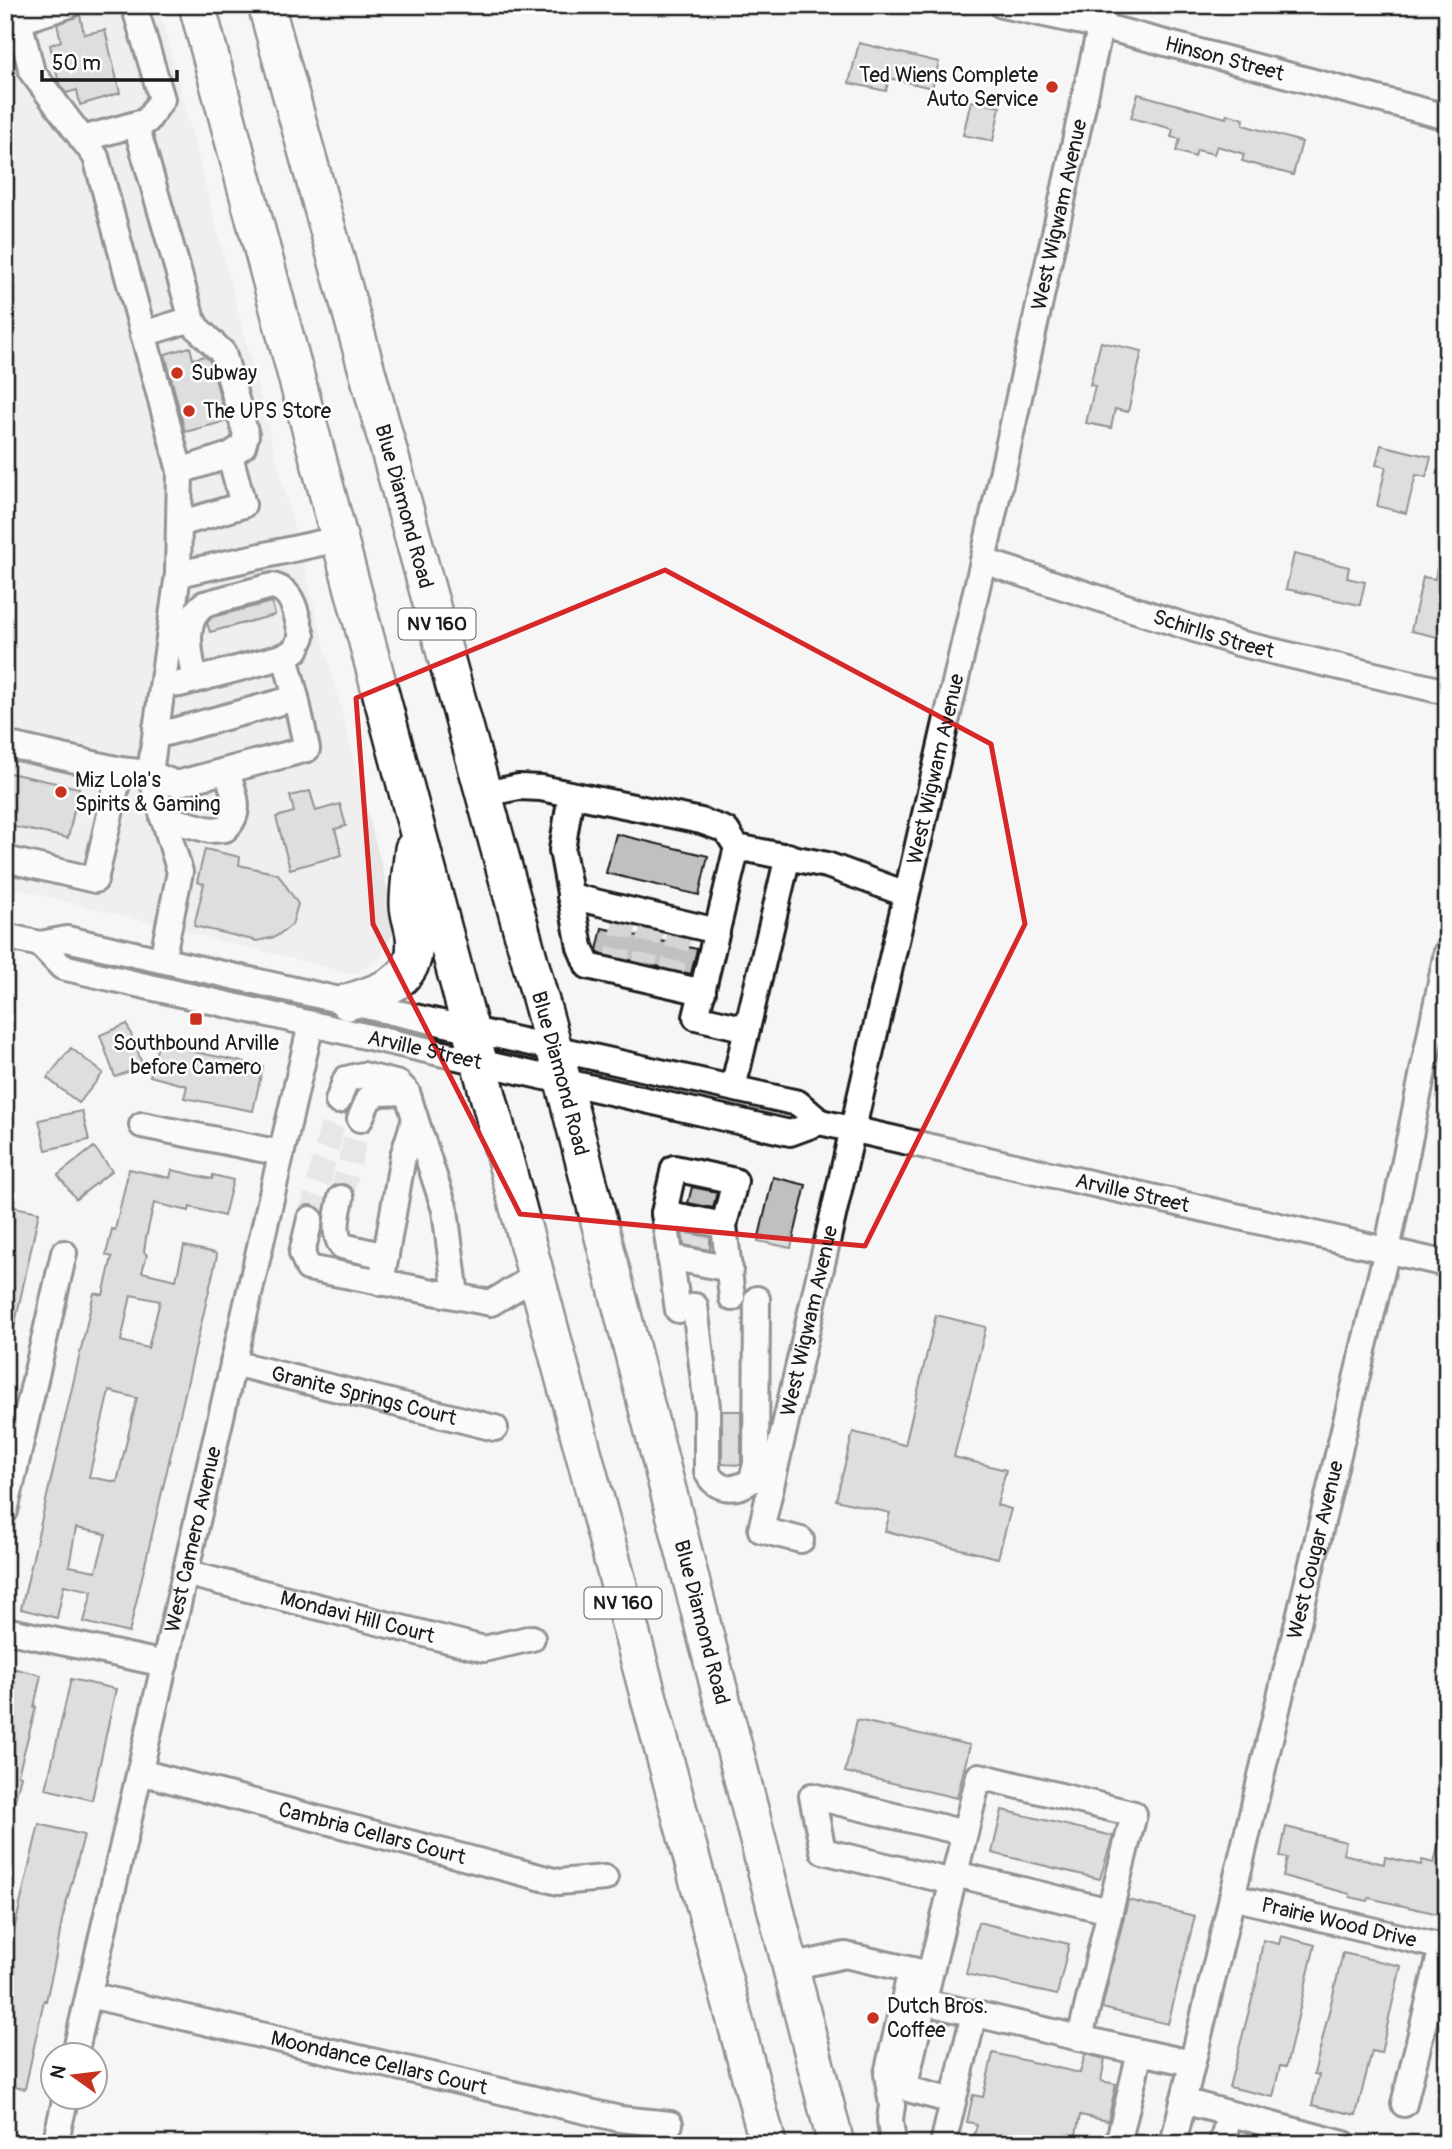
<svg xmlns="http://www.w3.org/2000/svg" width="1452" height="2149" viewBox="0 0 1452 2149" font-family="Pangolin,sans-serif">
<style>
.built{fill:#e6e6e6}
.building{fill:#c0c0c0;stroke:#1c1c1c;stroke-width:2;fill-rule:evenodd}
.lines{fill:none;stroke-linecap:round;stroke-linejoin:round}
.minor-tunnel{stroke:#d5d5d5;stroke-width:24;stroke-dasharray:24 12;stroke-linecap:butt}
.minor-casing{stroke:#1c1c1c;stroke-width:30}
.highway-casing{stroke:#1c1c1c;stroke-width:40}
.minor{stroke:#fff;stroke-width:24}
.highway{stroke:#fff;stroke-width:35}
.marked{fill:none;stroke:#d62828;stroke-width:5;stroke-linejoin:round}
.poi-dot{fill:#c8321e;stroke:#fff;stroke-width:2.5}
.labels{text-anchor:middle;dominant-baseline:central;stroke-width:5;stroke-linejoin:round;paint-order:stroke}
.shield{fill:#fff;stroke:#606060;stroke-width:2}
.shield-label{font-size:19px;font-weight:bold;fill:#1c1c1c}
.street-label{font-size:21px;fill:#1c1c1c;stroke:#fff}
.poi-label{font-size:21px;fill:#1c1c1c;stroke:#fff;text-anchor:start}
</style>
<rect width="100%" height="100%" fill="#f6f6f6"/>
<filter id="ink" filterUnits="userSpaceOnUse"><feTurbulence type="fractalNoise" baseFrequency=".0143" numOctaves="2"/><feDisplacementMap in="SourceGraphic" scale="14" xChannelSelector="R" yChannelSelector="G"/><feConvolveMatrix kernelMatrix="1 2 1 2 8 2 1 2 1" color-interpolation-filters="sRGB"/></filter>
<g filter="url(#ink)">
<path class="built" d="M5,5H159L397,926L378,962L353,974L5,886Z"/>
<path class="building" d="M80,15L84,34L105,30L120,93L80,105L77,90L66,93L59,83L50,45L61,41L57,24Z
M859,43L939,62L932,88L889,78L886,91L849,83Z
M1138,94L1226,118L1227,114L1244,119L1243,125L1302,142L1293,175L1242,161L1244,154L1217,146L1214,154L1197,150L1195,157L1176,151L1180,139L1171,137L1173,129L1131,118Z
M971,101L1000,107L993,141L963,135Z
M1101,342L1142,351L1128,412L1115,409L1111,428L1086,423L1095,386L1090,385Z
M190,347L193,359L205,356L210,361L227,421L185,432L165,354Z
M1381,445L1431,457L1426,477L1416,475L1406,513L1377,506L1386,467L1376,465Z
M1440,552L1447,553V639L1411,631L1423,577L1435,579Z
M1294,554L1349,567L1347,578L1365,582L1360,605L1286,589Z
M272,602L275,615L210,632L207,623L212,617Z
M5,772L79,788L68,838L5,825Z
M310,791L316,811L340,804L346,826L335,829L342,855L290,869L276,817L294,812L290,796Z
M616,834L708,856L699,895L606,873Z
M205,849L240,857L239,865L278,874L298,904L292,925L275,937L257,941L194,926L204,884L197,882Z
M602,928L697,949L691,974L599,953L597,950Z
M127,1024L143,1066L115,1077L100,1035Z
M161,1034L192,1042L190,1051L263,1066L253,1111L184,1098L187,1086L150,1076Z
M71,1048L103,1073L79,1103L47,1078Z
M82,1111L89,1140L46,1150L39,1120Z
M94,1147L112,1171L76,1199L58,1175Z
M129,1169L170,1178L172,1170L212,1179L213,1175L233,1180L224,1216L190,1207L189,1211L154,1203L146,1238L144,1252L147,1255L142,1272L176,1280L184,1246L215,1253L217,1256L129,1633L84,1622L92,1591L64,1585L57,1618L21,1609L93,1297L94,1293L103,1295L112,1257L106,1255L112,1229L115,1230ZM131,1295L160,1301L148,1348L121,1341ZM109,1391L137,1398L117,1482L89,1477ZM76,1528L106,1534L96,1571L69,1566Z
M773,1177L806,1185L791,1248L758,1241Z
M692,1187L717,1192L713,1208L688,1203Z
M5,1205L39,1212L12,1338L5,1337Z
M682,1232L710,1237V1250L684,1245Z
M936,1315L986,1327L954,1457L1006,1470L997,1505L1011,1509L998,1558L885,1531L890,1513L836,1500L853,1432L905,1445Z
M722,1411H741V1465L722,1464Z
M8,1667L41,1675L34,1707H36L18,1775L21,1776L11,1816L5,1815V1679Z
M71,1679L116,1689L92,1800L46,1789Z
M857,1720L970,1745L957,1798L845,1772Z
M1002,1810L1113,1836L1100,1879L992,1853Z
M39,1824L84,1835L62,1920L56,1956L46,2001L44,2000L25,2089L5,2085V1968Z
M1286,1827L1346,1842L1343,1854L1384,1864L1385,1857L1421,1865L1422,1860L1434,1863L1441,1834L1447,1835V1916L1369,1898L1368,1901L1350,1897V1894L1283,1876L1287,1858L1280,1857Z
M1128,1900L1195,1916L1168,2024L1102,2008Z
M978,1922L1069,1944L1057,1995L966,1974Z
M1281,1936L1315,1945L1286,2067L1280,2066L1273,2097L1229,2087L1256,1984L1263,1940L1279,1944Z
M1343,1953L1401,1966L1381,2053L1372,2051L1356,2115L1312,2105L1319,2075L1314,2074Z
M993,2053L1080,2073L1085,2054L1105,2059L1101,2081L1116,2084L1108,2121L1080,2115L1074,2144H972L977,2124L967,2122L973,2095L983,2097Z"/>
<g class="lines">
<path class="minor-tunnel" d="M614,972L628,910
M641,978L655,916
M669,984L682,922
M341,1198L360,1119
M310,1219L338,1101"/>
<g class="minor-casing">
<g id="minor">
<path d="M15,5L32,72L96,157L180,471L178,574L150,773L180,872L162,960"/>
<path id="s1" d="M1002,5L1101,26L1447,117"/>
<path d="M19,21L69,5"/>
<path d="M136,125L192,319L143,334"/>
<path d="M82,139L147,121L162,99L134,5"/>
<path d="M192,319L197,328L223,353L246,435L243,446L230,455"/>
<path d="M179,524L243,505L230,455L180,471"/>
<path id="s2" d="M983,561L1238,643L1447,692"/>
<path d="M178,574L339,539"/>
<path d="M195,680C190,656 181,621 204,604L272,586C295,590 296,616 302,636L296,650L285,656"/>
<path d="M180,684L285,656L296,698"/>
<path d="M5,744L120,770"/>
<path d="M484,794L519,787L541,788L701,821L726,830L737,847L827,865L906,894"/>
<path d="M571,795L562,850L580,947L588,966L703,992"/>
<path d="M163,818L210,830L225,829C244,812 234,792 226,771"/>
<path d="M737,847L696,1017L747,1029L788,856"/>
<path d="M5,859L95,880L120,770L150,773L176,784L307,749L296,698L166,733L156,728"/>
<path d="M570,896L717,931"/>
<path id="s3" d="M5,936L40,944L67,939L798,1103L820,1122L1447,1264"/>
<path id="s4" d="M40,944L62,967L790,1133L820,1122"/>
<path d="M733,1088L747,1029"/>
<path d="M338,1101L346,1079L363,1075L399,1084L407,1092L415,1118"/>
<path d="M360,1119L369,1098L380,1093L406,1092"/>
<path d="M142,1125L281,1153"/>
<path d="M341,1198C338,1213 332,1233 342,1246L386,1256"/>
<path d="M664,1213L674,1168L735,1181L724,1225"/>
<path d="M310,1219L302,1253L308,1268L491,1303L536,1276"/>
<path d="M670,1257L730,1269"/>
<path d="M381,1283L403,1156L415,1118L445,1210L456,1296"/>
<path d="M695,1306L707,1407V1471C714,1491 736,1492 752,1480L756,1464L757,1299"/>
<path d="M678,1310L664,1213L724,1225L732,1298"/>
<path id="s5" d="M233,1363L495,1428"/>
<path d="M5,1511L64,1253"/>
<path id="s6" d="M801,1540L761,1530L983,561L1105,5"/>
<path id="s7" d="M185,1573L484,1649L532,1638"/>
<path d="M5,1630L165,1664"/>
<path id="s8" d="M140,1772L558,1882L605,1878"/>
<path d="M955,1874L1110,1911L1080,2038"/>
<path d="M953,1882L823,1851L812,1796L965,1833"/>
<path id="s9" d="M1232,1897L1447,1948"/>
<path d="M791,1967L845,1955L930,1974L906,2081L911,2090L953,2101"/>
<path d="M930,1974L979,1776L1134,1814L1110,1911"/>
<path id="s10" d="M89,1995L620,2119L670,2124"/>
<path d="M924,2002L1140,2052L1118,2144"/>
<path d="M1140,2052L1192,2063"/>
<path id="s11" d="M75,2054L311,1024"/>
<path d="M1183,2101L1344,2144"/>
<path d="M1404,2104L1442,1947"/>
<path d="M55,2144L66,2096"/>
<path d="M893,2144L890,2120L892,2105L887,2074L911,1970"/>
<path d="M943,2144L974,2014"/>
<path id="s12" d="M1173,2144L1387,1250L1447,952"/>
<path d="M1222,2144L1229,2114"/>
</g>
</g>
<g class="highway-casing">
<g id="highway">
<path d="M197,5L768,2144"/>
<path id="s13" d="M266,5L563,1081L836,2144"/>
<path d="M348,1002C382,991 420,981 414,936C413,925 408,915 408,904C408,886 411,867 413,849"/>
</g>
</g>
<use href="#minor" class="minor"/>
<use href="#highway" class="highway"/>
</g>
</g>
<path d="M0 0H1452V2149H0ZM665,570L991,744L1025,924L865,1246L520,1214L373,924L356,698Z" fill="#f6f6f6" fill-opacity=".55" fill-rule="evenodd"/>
<path class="marked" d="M665,570L991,744L1025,924L865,1246L520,1214L373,924L356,698Z"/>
<g class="poi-dot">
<circle cx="1052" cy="87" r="7"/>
<circle cx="177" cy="373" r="7"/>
<circle cx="189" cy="411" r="7"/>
<circle cx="61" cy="792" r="7"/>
<rect x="189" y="1012" width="14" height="14" rx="3.5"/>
<circle cx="873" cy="2018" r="7"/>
</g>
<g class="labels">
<g class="shield">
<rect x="398.5" y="608.5" width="77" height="31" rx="5"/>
<rect x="584.5" y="1587.5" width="77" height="31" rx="5"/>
</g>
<g class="shield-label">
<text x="437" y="624">NV 160</text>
<text x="623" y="1603">NV 160</text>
</g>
<g class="street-label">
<text stroke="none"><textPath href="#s1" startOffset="229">Hinson Street</textPath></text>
<text stroke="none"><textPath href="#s6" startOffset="1390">West Wigwam Avenue</textPath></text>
<text stroke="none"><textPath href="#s13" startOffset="520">Blue Diamond Road</textPath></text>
<text stroke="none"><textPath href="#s2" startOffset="242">Schirlls Street</textPath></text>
<text stroke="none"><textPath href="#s6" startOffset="822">West Wigwam Avenue</textPath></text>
<text stroke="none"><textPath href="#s4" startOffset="404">Arville Street</textPath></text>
<text stroke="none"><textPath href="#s13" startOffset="1108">Blue Diamond Road</textPath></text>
<text stroke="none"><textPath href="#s3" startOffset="1162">Arville Street</textPath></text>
<text stroke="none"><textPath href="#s6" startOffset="256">West Wigwam Avenue</textPath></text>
<text stroke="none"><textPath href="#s5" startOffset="135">Granite Springs Court</textPath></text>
<text stroke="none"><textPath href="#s11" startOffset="528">West Camero Avenue</textPath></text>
<text stroke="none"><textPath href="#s12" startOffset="611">West Cougar Avenue</textPath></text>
<text stroke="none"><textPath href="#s7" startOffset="178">Mondavi Hill Court</textPath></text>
<text stroke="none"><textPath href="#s13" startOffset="1675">Blue Diamond Road</textPath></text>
<text stroke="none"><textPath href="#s8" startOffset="240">Cambria Cellars Court</textPath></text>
<text stroke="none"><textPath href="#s9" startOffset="110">Prairie Wood Drive</textPath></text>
<text stroke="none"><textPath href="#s10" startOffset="298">Moondance Cellars Court</textPath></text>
</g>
<g class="poi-label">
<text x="1038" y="75" text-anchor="end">Ted Wiens Complete<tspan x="1038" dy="24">Auto Service</tspan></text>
<text x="191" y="373">Subway</text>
<text x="203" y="411">The UPS Store</text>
<text x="75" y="780">Miz Lola's<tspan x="75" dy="24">Spirits &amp; Gaming</tspan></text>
<text x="196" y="1043" text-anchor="middle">Southbound Arville<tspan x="196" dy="24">before Camero</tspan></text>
<text x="887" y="2006">Dutch Bros.<tspan x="887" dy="24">Coffee</tspan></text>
</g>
</g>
<rect width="1452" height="2149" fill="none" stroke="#fff" stroke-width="28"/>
<rect x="14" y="14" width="1424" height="2121" fill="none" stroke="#1c1c1c" stroke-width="2.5" filter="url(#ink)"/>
<g transform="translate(74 2076) rotate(284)"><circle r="33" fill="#ffffff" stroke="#a4a4a4" stroke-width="2"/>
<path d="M0-5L12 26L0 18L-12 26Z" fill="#c8321e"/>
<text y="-10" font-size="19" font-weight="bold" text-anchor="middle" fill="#1c1c1c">N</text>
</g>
<path d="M42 70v10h135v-10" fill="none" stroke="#1c1c1c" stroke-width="3.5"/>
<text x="52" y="70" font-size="21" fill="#1c1c1c" stroke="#ffffff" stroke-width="5" paint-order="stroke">50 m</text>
</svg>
